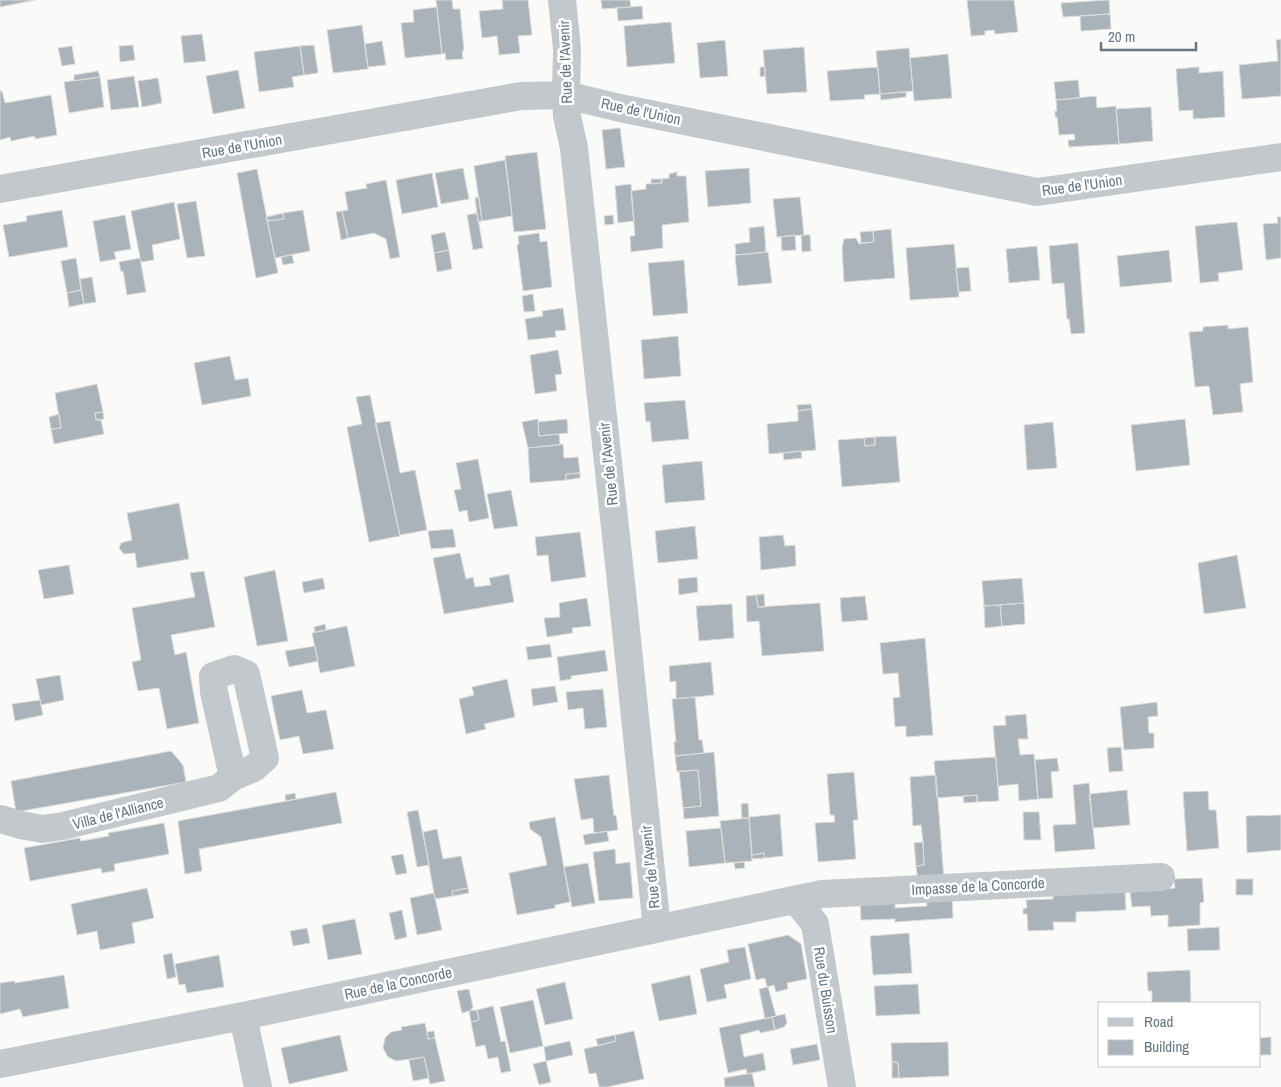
<svg xmlns="http://www.w3.org/2000/svg" width="1281" height="1087" viewBox="0 0 1281 1087" font-family="'Archivo Narrow',sans-serif">
<style>
.building{fill:#aab3b9;stroke:#dcdcda}
.lines{fill:none;stroke-linecap:round;stroke-linejoin:round}
.minor{stroke:#c3c8cc;stroke-width:28}
.labels{text-anchor:middle;dominant-baseline:central;stroke-width:5;stroke-linejoin:round;paint-order:stroke}
.street-label{font-size:15px;fill:#657683;stroke:#fff}
</style>
<rect width="100%" height="100%" fill="#fafaf8"/>
<path class="building" d="M0,0H35L0,7Z
M436,0H452L453,9H460L464,51H462L463,59L446,60L445,53L442,54Z
M502,0H528L532,35L518,36L520,53L499,55L497,36L482,38L479,11L503,9Z
M601,0H630L631,7L602,9Z
M967,0H1014L1018,32L995,34L994,30L985,31V35L971,36Z
M1109,0L1110,14L1063,17L1061,3Z
M642,6L643,19L618,21L617,8Z
M437,7L442,54L405,58L401,23L414,22L413,10Z
M1110,14L1111,29L1081,31L1080,16Z
M671,22L675,63L627,67L624,26Z
M362,25L368,69L333,73L327,30Z
M202,34L206,61L184,63L181,36Z
M1281,39V96L1242,99L1239,65L1278,61L1276,40Z
M725,40L728,76L700,78L697,43Z
M382,41L386,65L368,67L365,44Z
M133,45L135,60L120,62L119,46Z
M314,45L318,73L304,75L300,46Z
M72,46L75,64L62,66L58,48Z
M300,46L304,75L292,77L294,87L259,92L254,52Z
M804,47L807,92L767,94L763,50Z
M909,48L913,91L880,94L876,51Z
M948,54L952,98L914,101L910,58Z
M760,67H765V76L760,77Z
M878,67L880,94L864,95L865,99L830,101L827,71Z
M1199,67V73L1223,71L1225,117L1193,119V110L1179,111L1176,69Z
M238,70L245,108L213,114L206,76Z
M98,71L100,77L74,81V75Z
M134,76L139,107L111,110L107,80Z
M100,77L104,107L69,113L64,82Z
M158,78L162,103L142,107L138,81Z
M1078,80L1080,98L1056,100L1054,82Z
M0,91H2L5,103L51,95L57,135L35,139V136L11,141L10,137L0,140Z
M906,92V97L881,100L880,94Z
M1096,96L1097,108L1116,106L1119,144L1069,147L1068,140H1075L1074,134L1059,135L1057,117H1055V111H1057L1056,100Z
M1151,107L1153,141L1119,144L1116,109Z
M620,128L625,167L606,169L602,130Z
M537,152L546,229L514,232L505,156Z
M505,160L512,216L482,221L474,166Z
M463,168L469,199L441,204L435,173Z
M749,168L751,203L708,207L705,171Z
M257,169L278,273L256,278L237,173Z
M677,172V176H686L689,222L662,225L663,248L631,252L630,236H635L631,191L646,189V184L662,183V179L669,178V174Z
M432,173L438,207L402,214L396,180Z
M651,179H662V183L651,184Z
M386,180L400,257L390,259L386,239L374,233L348,238L342,211L348,210L345,192L367,188L366,184Z
M631,184L634,221L618,223L615,186Z
M479,197L482,221L478,222L475,198Z
M800,197L804,235L777,237L773,199Z
M196,201L205,256L187,258L177,204Z
M174,202L180,239L152,245L154,260L141,262L131,211Z
M62,210L68,247L9,257L3,225L27,221L26,216Z
M303,210L310,251L275,258L267,221L284,219L283,213Z
M342,211L348,238L341,240L336,212Z
M283,213L284,219L267,221L266,217Z
M477,213L483,248L473,250L467,215Z
M125,215L131,249L114,252L116,259L100,262L93,221Z
M613,215L614,224L605,225L604,216Z
M1277,217H1281V258L1266,260L1263,224L1278,223Z
M1237,222L1243,270L1218,273L1219,281L1200,283L1195,226Z
M764,226L766,252L736,255L735,244L750,242L749,228Z
M891,229L895,278L844,282L842,248L844,239L856,238L859,244L874,242L873,231Z
M873,231L874,242L861,243L860,232Z
M445,232L449,250L434,253L431,235Z
M539,233L540,242L547,241L552,287L523,291L517,245L519,244L518,236Z
M795,235L796,250L782,251L781,237Z
M801,235H810L811,251L802,252Z
M1078,243L1085,333L1071,334L1069,319H1067L1064,283L1052,284L1049,246Z
M954,244L959,297L910,300L906,248Z
M1037,246L1040,280L1009,283L1006,249Z
M449,250L452,269L437,272L434,253Z
M1169,250L1172,282L1120,287L1117,256Z
M768,252L772,283L738,286L735,255Z
M292,255L294,263L283,265L281,257Z
M76,258L81,290L67,293L61,261Z
M140,258L146,292L127,295L123,271L121,272L119,262Z
M684,260L688,313L653,316L648,263Z
M969,267L971,291L958,292L956,268Z
M92,277L96,302L84,304L80,279Z
M81,290L84,304L69,307L67,293Z
M533,294L535,311L524,312L522,296Z
M563,308L566,330L555,331L556,337L528,340L525,319L543,316L542,311Z
M1228,325V329L1248,327L1253,382L1240,384L1243,412L1213,415L1209,386L1195,387L1189,332L1203,331V327Z
M678,336L681,376L644,379L641,340Z
M558,350L562,374L555,375L557,391L535,394L530,355Z
M230,356L235,380L248,378L251,396L202,405L194,363Z
M97,384L103,412L95,413L96,420H101L104,434L54,444L51,429L61,428L55,393Z
M370,395L400,536L369,542L347,427L362,424L356,397Z
M685,400L689,439L652,442L650,421L646,422L644,403Z
M811,404L812,409L798,411L797,405Z
M812,409L816,450L769,454L767,424L798,421V411Z
M103,412L104,419L96,420L95,413Z
M59,414L61,428L51,429L49,417Z
M538,419L539,436L559,434L560,445L528,448L522,422Z
M567,419L568,433L539,436L538,422Z
M1185,419L1190,465L1136,471L1131,425Z
M390,421L400,473L415,470L427,530L400,535L375,423Z
M1053,422L1057,468L1027,470L1024,425Z
M896,436L900,482L842,487L838,440L864,438L865,446L875,445V437Z
M875,437V445L865,446L864,438Z
M563,444L564,458L578,457L580,473L566,474V480L530,483L528,448Z
M801,451L802,458L784,460L783,453Z
M478,459L489,518L469,522L467,510L459,512L454,490L461,489L456,463Z
M702,461L705,500L665,503L662,465Z
M580,473V478L566,480V474Z
M511,490L518,526L494,529L487,494Z
M179,503L189,559L137,568L135,553L124,554L119,548L121,543L132,540L127,513Z
M695,526L698,559L658,563L655,531Z
M453,529L456,547L431,549L428,531Z
M580,532L586,577L551,582L548,555L537,556L535,537Z
M783,535L785,546L795,545L796,566L761,570L759,537Z
M460,553L466,579L473,577L475,587L491,585L489,578L509,574L514,602L444,614L433,558Z
M1237,555L1246,608L1204,614L1198,563Z
M69,565L74,594L44,599L38,570Z
M275,570L288,641L257,646L244,577Z
M204,571L215,627L171,635L175,655L186,652L199,723L167,729L159,688L138,691L132,662L141,660L132,608L195,597L190,573Z
M697,577L698,592L679,595L678,579Z
M323,578L325,589L304,593L302,582Z
M1022,578L1024,603L984,606L982,581Z
M764,594L765,607H758L756,595Z
M756,595L758,607L820,603L824,651L762,656L759,621L747,622L746,596Z
M865,596L868,620L842,622L840,598Z
M587,598L591,626L572,628L573,633L547,637L544,618L560,617L559,603Z
M1024,603L1025,624L1002,626L1000,605Z
M732,604L734,638L699,641L696,606Z
M1000,605L1002,626L985,628L984,606Z
M325,624L326,630L315,632L314,627Z
M347,626L355,666L320,673L312,633Z
M925,638L933,735L906,737V726L895,727L893,698L900,697L898,673L883,674L880,643Z
M550,644L552,657L528,660L526,647Z
M315,646L318,661L289,667L285,651Z
M605,650L608,671L571,676V679L560,681L557,657Z
M711,662L714,695L676,699V681L670,682L669,666Z
M60,675L64,700L41,705L36,679Z
M507,679L515,717L484,724L486,729L466,734L459,699L474,695L472,687Z
M555,686L558,702L533,706L531,689Z
M603,689L607,727L585,729L583,708L568,710L566,692Z
M302,690L307,713L326,710L334,749L303,754L299,736L280,740L271,696Z
M695,697L699,740H702L704,753L675,756L674,742H676L672,699Z
M40,700L43,715L15,721L12,704Z
M1157,702L1158,716L1148,717L1149,733H1154V748L1124,750L1120,707Z
M1026,714L1028,739H1018L1020,755L1034,754L1038,799L1019,801L1018,784L998,786L993,726L1006,725L1005,716Z
M1121,747L1123,771L1109,772L1107,748Z
M171,751L183,765L186,782L16,812L11,781Z
M714,752L719,816L684,819L683,808L701,806L698,770L677,772L675,756Z
M996,757L999,801L977,802V795L937,798L934,761Z
M1057,758L1059,771L1051,772L1053,798L1038,799L1035,760Z
M698,770L701,806L683,808L679,771Z
M854,772L858,820H853L856,859L818,862L815,823L835,822L834,815H830L827,774Z
M609,775L614,816L616,815L618,830L594,833L593,818L581,820L574,779Z
M936,775L944,880L918,881L916,866L924,865L923,842L921,825L913,826L910,777Z
M1089,783L1095,849L1055,852L1053,825L1076,824L1073,785Z
M1127,790L1130,825L1093,828L1089,794Z
M1208,791L1209,810H1216L1219,848L1187,851L1183,792Z
M336,792L342,823L199,849L202,871L185,874L178,821Z
M295,793L296,799L286,801L285,795Z
M977,795V802L964,803L963,796Z
M748,803L749,818H742L741,804Z
M418,810L429,865L417,867L407,812Z
M1023,812H1039L1041,840H1024Z
M780,814L783,856L765,858L764,853L752,855L749,817Z
M1281,815V850L1247,853L1246,816Z
M555,817L570,902L555,905V908L517,915L509,873L547,865L541,837L530,829L529,822Z
M749,818L752,861L725,863L720,821Z
M164,823L169,854L114,864L115,871L102,873L101,868L30,881L24,848L80,838L81,841L109,836L108,833Z
M721,828L725,863L689,867L686,831Z
M437,829L443,859L461,856L468,888L452,891L453,896L435,899L423,832Z
M607,831L609,841L585,845L583,835Z
M923,842L924,865L916,866L914,843Z
M615,849L616,864L630,862L633,898L599,901L593,852Z
M764,853L765,858L752,859V855Z
M403,854L407,873L396,875L391,856Z
M744,862L745,868L735,869L734,863Z
M588,863L595,903L572,907L564,867Z
M1202,878L1204,902L1200,903V925L1168,927V915L1151,916L1150,906L1132,907L1130,892L1175,888L1174,879Z
M1236,879H1253V895H1236Z
M147,888L154,918L132,923L135,943L100,950L97,931L77,935L71,904Z
M468,888L469,893L453,896L452,891Z
M1125,889L1126,910L1076,912V922H1053L1054,930L1028,931L1027,914H1023V909L1027,908L1026,900L1053,899V892Z
M952,892L953,918L895,922V919L861,920L860,896L895,895V908L927,906L926,893Z
M434,893L442,930L417,935L410,898Z
M402,910L407,937L395,940L389,913Z
M355,919L362,954L328,960L322,925Z
M1219,927L1220,950L1188,951L1187,929Z
M307,928L310,943L293,946L290,931Z
M909,933L912,973L873,975L870,936Z
M788,935L801,944L807,979L787,983L788,989L776,992L774,985L767,987L765,978L756,980L748,944Z
M745,947L751,979L724,985L727,998L707,1002L700,969L729,962L727,950Z
M172,953L176,977L167,979L163,955Z
M219,955L224,987L187,993L185,984L179,985L175,964Z
M1190,970L1191,1003H1152V991H1148L1147,972Z
M64,975L69,1008L23,1017L20,1009L0,1014V983L14,981L15,983Z
M690,975L697,1014L659,1021L651,984Z
M565,982L573,1019L545,1025L536,989Z
M918,984L920,1014L876,1016L874,986Z
M768,987L776,1016L765,1019L759,989Z
M469,989L473,1007L470,1011L462,1013L457,991Z
M533,1000L543,1046L510,1053L500,1007Z
M493,1006L501,1042L505,1041L511,1071L501,1073L498,1057L488,1059L485,1045L476,1047L471,1022L479,1020L477,1010Z
M477,1010L479,1020L471,1022L469,1011Z
M785,1014L787,1023L784,1027L775,1030L772,1017Z
M772,1017L775,1030L760,1033L759,1030L740,1035L744,1057L763,1053L766,1070L747,1074L746,1069L728,1073L719,1028Z
M425,1023L428,1039L435,1038L445,1081L430,1084L424,1057L396,1061L388,1057L383,1048L385,1038L391,1032L402,1030L401,1027Z
M434,1031L435,1038L428,1039L427,1032Z
M634,1031L644,1079L607,1087H599L596,1073L589,1074L584,1049L616,1041L615,1035Z
M340,1035L348,1071L289,1084L281,1048Z
M615,1035L616,1041L598,1046L596,1039Z
M1271,1037V1055H1260V1038Z
M570,1041L573,1055L546,1061L544,1047Z
M948,1042L949,1076L899,1078L898,1062H892L891,1043Z
M817,1044L820,1060L793,1065L790,1049Z
M424,1057L429,1078L413,1081L409,1060Z
M546,1061L551,1082L539,1085L533,1064Z
M892,1062H898L899,1078H892Z
M752,1073L755,1087H725L724,1078Z"/>
<g class="lines">
<path class="minor" d="M562,0L567,49L566,95L567,116L574,148L623,601L657,929
M0,189L521,96L566,95L620,108L1037,192L1281,157
M0,819L21,825L42,829L63,826L219,788L233,777L254,768L265,758L246,674L234,669L213,676L214,692L233,777
M796,900L815,924L842,1087
M243,1016L258,1087
M0,1064L243,1016L822,894L1161,877"/>
</g>
<g class="labels">
<g class="street-label">
<text transform="translate(565 62) rotate(-92)">Rue de l'Avenir</text>
<text transform="translate(641 111) rotate(12)">Rue de l'Union</text>
<text transform="translate(242 146) rotate(-10)">Rue de l'Union</text>
<text transform="translate(1082 185) rotate(-8)">Rue de l'Union</text>
<text transform="translate(608 464) rotate(-96)">Rue de l'Avenir</text>
<text transform="translate(118 813) rotate(-14)">Villa de l'Alliance</text>
<text transform="translate(650 867) rotate(-96)">Rue de l'Avenir</text>
<text transform="translate(978 886) rotate(-3)">Impasse de la Concorde</text>
<text transform="translate(398 983) rotate(-12)">Rue de la Concorde</text>
<text transform="translate(826 990) rotate(81)">Rue du Buisson</text>
</g>
</g>
<rect x="1098" y="1002" width="162" height="65" fill="#ffffff" stroke="#c1c8cd"/>
<rect x="1108" y="1018" width="25" height="8" fill="#c3c8cc" stroke="#c1c8cd"/>
<text x="1144" y="1027" font-size="15" fill="#657683">Road</text>
<rect x="1108" y="1040" width="25" height="15" fill="#aab3b9" stroke="#c1c8cd"/>
<text x="1144" y="1052" font-size="15" fill="#657683">Building</text>
<path d="M1101 42v8h95v-8" fill="none" stroke="#657683" stroke-width="2.5"/>
<text x="1108" y="42" font-size="15" fill="#657683" stroke="#ffffff" stroke-width="4" paint-order="stroke">20 m</text>
</svg>
